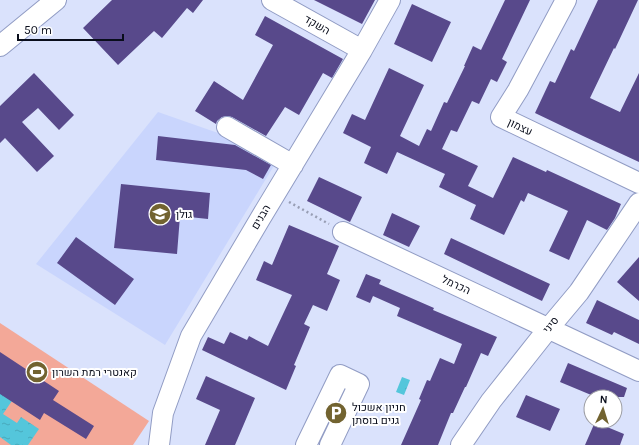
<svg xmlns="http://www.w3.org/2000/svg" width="639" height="445" viewBox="0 0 639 445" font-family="Karla,Heebo,sans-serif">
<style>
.built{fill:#c9d5fd}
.park{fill:#f3a898}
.water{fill:url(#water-ripples)}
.building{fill:#58498b}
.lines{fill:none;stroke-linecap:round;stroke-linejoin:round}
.minor-casing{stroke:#919cc4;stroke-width:22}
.path{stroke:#989eb4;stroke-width:2.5;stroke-dasharray:2 3;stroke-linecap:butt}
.minor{stroke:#fff;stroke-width:20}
.labels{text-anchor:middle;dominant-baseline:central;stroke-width:4;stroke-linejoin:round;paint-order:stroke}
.street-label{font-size:11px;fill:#090d1b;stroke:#fff}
.poi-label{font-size:11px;fill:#090d1b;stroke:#fff;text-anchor:start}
</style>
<defs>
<pattern id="water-ripples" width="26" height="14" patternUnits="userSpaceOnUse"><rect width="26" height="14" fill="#54c6db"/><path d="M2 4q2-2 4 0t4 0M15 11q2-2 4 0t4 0" fill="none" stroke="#48a9bb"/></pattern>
</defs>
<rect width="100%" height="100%" fill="#dae2fc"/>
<path class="built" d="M158,112L238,140L275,164L165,345L36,264Z"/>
<path class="park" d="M0,323L149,421L133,445H0Z"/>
<path class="water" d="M402,377L410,380L404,395L396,392Z
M0,380L18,392L3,414L17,423L21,417L39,429L28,445H11L0,437Z"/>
<path class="building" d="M112,0H203L193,13L187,8L162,38L154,31L118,65L83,28Z
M314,0H375L362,24Z
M505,0H530L502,59L507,62L497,82L491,79L479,104L472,101L457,132L451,130L442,149L478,166L468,186L493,198L513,157L546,172L547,170L621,204L615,218L607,230L587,220L569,260L549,251L568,211L528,193L524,202L521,200L504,235L470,219L476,205L439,187L445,174L397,152L387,174L364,163L371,147L343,133L352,114L365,120L389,68L424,85L400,136L419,146L427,129L431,131L444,102L447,103L465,66H464L473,46L481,50Z
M598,0H638L615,49L614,48L590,98L620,112L639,73V162L583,136L535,113L550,81L555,83L571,49L574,51Z
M412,4L451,22L432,62L394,44Z
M265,16L343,59L332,78L323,73L299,115L285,107L266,136L232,117L227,116L222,117L217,121L216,124L195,111L214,81L243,100L273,45L255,35Z
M34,73L74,115L59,130L38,108L22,122L54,156L37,172L5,138L0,143V106Z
M158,136L235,145L271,165L263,179L246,170L156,160Z
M319,177L362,197L350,222L307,201Z
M121,184L210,193L208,219L180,216L177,254L114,248Z
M392,213L420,226L409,247L383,235Z
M289,225L339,246L327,274L340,280L327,311L313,305L304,324L310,327L294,365L296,366L286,390L202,350L208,337L224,344L230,332L247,340L249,336L268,346L292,295L256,280L264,261L272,265Z
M76,237L134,279L115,305L57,263Z
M451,238L550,284L542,301L444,254Z
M639,257V301L617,282Z
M366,274L381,280L379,284L434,308L433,310L497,337L488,356L481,353L466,387H465L453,413H451L438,445H401L421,400L419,399L427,380L430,381L440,358L454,364L462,344L397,316L400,308L373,296L370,303L356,297Z
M597,300L639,320V344L614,332L612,335L586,323Z
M0,352L59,391L53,400L94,426L86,439L44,413L40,420L0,394Z
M568,363L627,388L624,397H596L560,382Z
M206,376L255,398L235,445H205L220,410L196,399Z
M526,395L560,409L550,431L516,417Z
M595,422L624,434L620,445H585Z"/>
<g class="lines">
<g class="minor-casing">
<path id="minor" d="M272,0L362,50
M566,0L518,90L501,117L639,183
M0,46L56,0
M227,127L293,165
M343,232L639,371
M159,445L163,413L191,336L260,219L362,50L390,0
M306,445L340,375L359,384L330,445
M461,445L491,401L548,329L579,292L639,203"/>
</g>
<path class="path" d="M289,202L329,224"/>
<use href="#minor" class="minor"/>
</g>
<defs>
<g id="school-disc" transform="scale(1.15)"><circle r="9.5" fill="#726330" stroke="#fff"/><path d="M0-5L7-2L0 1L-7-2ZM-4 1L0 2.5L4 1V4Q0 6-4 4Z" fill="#fff"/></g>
<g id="stadium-disc" transform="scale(1.15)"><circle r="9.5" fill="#726330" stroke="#fff"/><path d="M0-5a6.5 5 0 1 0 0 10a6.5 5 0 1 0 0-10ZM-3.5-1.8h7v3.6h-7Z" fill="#fff"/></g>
<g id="parking-disc" transform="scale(1.15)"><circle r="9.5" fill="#726330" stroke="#fff"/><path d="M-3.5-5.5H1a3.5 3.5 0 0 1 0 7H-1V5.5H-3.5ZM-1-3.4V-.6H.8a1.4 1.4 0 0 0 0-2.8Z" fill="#fff"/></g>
</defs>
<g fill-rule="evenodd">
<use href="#school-disc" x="160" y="214"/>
<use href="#stadium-disc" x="37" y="372"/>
<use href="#parking-disc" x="336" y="413"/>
</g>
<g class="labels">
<g class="street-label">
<text transform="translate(317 25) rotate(29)">השקד</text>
<text transform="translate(520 127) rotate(25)">עצמון</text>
<text transform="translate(261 217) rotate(-59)">הבנים</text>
<text transform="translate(456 285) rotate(25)">הכרמל</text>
<text transform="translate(551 325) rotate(-50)">סיני</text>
</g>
<g class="poi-label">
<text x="176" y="214">גולן</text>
<text x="52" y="372">קאנטרי רמת השרון</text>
<text x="352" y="407">חניון אשכול<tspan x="352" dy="13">גנים בוסתן</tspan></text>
</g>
</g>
<g transform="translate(603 409) rotate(4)"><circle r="19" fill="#ffffff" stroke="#9d9ea4"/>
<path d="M0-3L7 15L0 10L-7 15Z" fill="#726330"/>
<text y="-6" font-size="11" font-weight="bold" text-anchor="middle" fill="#090d1b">N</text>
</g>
<path d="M18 34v6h105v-6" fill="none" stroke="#090d1b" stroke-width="2"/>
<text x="24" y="34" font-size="12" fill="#090d1b" stroke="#ffffff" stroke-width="3" paint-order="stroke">50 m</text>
</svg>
